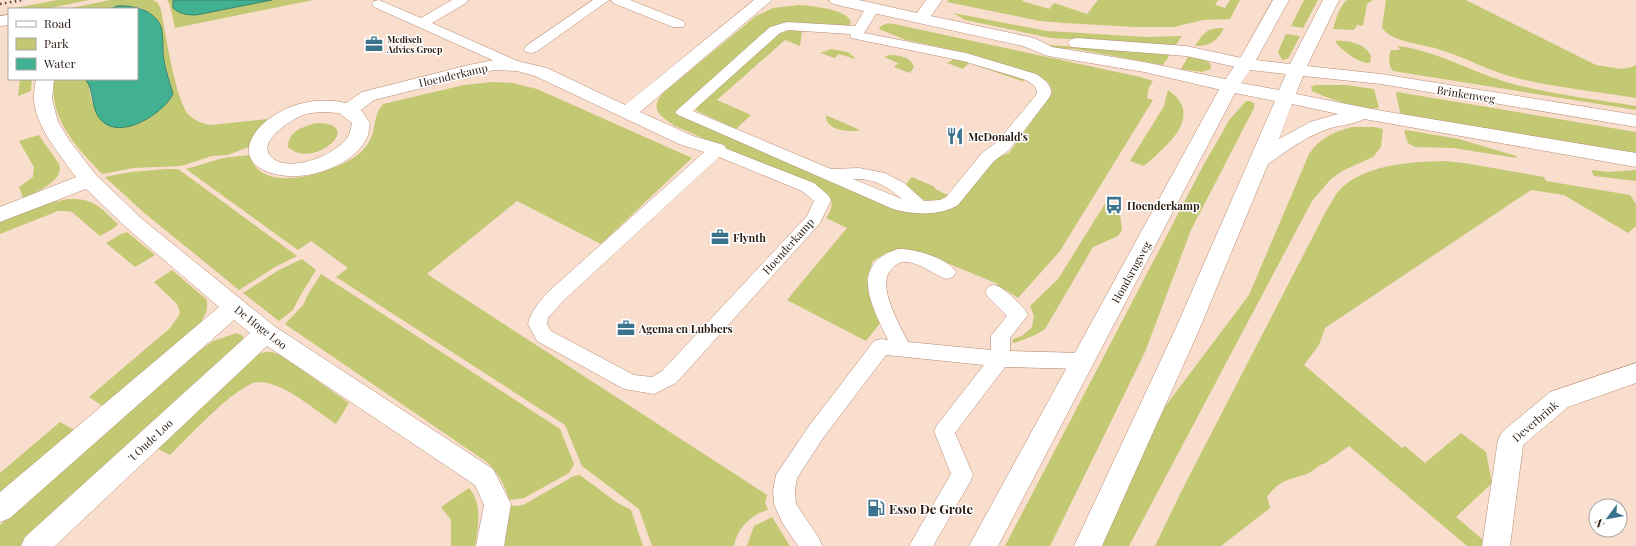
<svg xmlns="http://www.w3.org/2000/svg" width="1636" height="546" viewBox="0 0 1636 546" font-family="'Playfair Display',serif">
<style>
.green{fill:#c3c873}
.water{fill:#41b192;stroke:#3b846c}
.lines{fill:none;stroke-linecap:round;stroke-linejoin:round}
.lane-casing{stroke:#b68b73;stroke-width:1}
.street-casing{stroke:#b68b73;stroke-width:1}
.secondary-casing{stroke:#b68b73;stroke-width:1}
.lane{fill:#fff;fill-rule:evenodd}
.street{fill:#fff;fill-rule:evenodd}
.secondary{fill:#fff;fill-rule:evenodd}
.rail{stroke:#574439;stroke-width:2.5;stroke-dasharray:1.5 3.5;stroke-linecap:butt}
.labels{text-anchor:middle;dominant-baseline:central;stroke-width:3;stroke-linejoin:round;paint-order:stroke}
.far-poi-label{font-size:9px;font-weight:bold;fill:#2c1c12;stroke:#fff;text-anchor:start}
.street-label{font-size:11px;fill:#2c1c12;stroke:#fff}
.poi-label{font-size:11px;font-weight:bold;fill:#2c1c12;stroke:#fff;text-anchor:start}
.near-poi-label{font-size:13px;font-weight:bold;fill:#2c1c12;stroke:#fff;text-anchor:start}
</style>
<rect width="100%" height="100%" fill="#f9ddcd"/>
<path class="green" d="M58,0H89L45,9H9Z
M110,0H153L158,3L161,10C165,31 176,102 189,115C195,121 203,124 211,125L267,119L251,146L228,155L212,156L181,166L133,168L102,174C76,147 49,119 54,79H85L88,83L92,103L173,94L164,61L161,27L141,8L117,6L110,9H66Z
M167,0H313L175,28L170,5Z
M948,0H1023L1022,1L1049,9L1054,3L1087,14L1098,0H1218L1215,5L1225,8L1230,0H1240L1230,19L1203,20L1174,27H1135L1064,23L1040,21L947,2Z
M1304,0H1318L1303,28L1291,26Z
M1347,0H1373L1367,4L1363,26L1357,25L1354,30L1333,29C1336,19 1339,7 1347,0Z
M1386,0H1466L1596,65L1621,69L1632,67L1636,65V98C1594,91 1550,87 1509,76C1485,69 1462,56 1438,49C1423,44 1389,42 1382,27Z
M799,5C812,6 847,9 851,22L849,26L783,24L775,26L682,107L905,208C923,210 941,215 957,206L992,159L1009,153L1052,93V90L1048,82L1039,77L967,53L906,40L881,30L879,29C882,23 889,23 894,24L1140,77L1153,81L1149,87L1147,98L1153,100L1060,251L1018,298L1009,292L996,286L998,284L918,251L902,249L888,252L873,261L867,278L869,293L881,322L866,341L787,300L847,228L826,218C834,207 834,199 823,190L675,126C662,117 648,110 663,93L756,16L773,8Z
M953,13L1047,31L1146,37L1182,36L1176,45L1051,38L965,20Z
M1224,28C1217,41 1211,46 1195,46C1204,32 1207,28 1224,28Z
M789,30L802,31L800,46L785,40L717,100L751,115L736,129L697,111L695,108L778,34Z
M1286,34L1300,36L1288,59L1282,60L1278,52Z
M1335,41C1348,40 1366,44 1371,56L1370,63C1359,64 1341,50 1335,41Z
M1048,45L1171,53L1163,65L1075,49L1055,48Z
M1398,46C1437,51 1470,71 1506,82C1548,94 1593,99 1636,106V110L1393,71C1389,67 1388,56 1391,50H1400Z
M831,49L848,52L855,58V59L839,54L835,58L820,53Z
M890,55C899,55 911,57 914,67L910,73L894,67L898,63L884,57Z
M1189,55L1203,59L1210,63L1211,69L1202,72L1181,69Z
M955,59L972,61L1022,79L1025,82L969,63L963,69L947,63Z
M20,79H32L31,91L18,96Z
M492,82L513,83L537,89L692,158L601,244L517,201L427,274L767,495L765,503L768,510C751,514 737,529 734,546H652L639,509L582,466L565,425L336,277L348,268L311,241L298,250L186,169L223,158L250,155C259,198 341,172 362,151C379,134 370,120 383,104L464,85Z
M1315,85H1346L1374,89L1379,108C1363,111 1327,98 1312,91L1311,87Z
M1168,90C1206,116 1165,147 1144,166L1130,161L1164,106Z
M1397,92L1636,132V153L1402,114L1400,112L1396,93Z
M1246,101H1250L1254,103V108L1191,230L1145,352L1050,546H1005L1203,166L1230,119Z
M826,116H828L860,130C850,133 825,130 826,116Z
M317,123C367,123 313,171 288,147C288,131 304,126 317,123Z
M1352,127H1374L1383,129L1381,147L1373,157L1342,171L1331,179L1312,201L1129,546H1098L1158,416L1249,295L1309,154C1320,138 1333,132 1352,127Z
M1406,130L1459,139L1516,156L1517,158L1453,148L1415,147L1408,143L1404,131Z
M39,135C45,145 53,154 59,164C66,180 34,194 23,198L19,187L33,177L34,167L19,141Z
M1445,161L1464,163L1544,177L1546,181L1630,195L1636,204V226L1628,233L1564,195L1531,190L1325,328L1319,345L1304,365L1402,448L1405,446L1425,463L1461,433L1486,452L1492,483L1456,517L1482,539L1484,546H1467L1349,446L1324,464H1322C1318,466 1313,471 1309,473C1290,480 1280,479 1267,497L1270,508L1221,546H1155L1182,490L1323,217C1327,209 1332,201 1337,193C1361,164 1410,162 1445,161Z
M166,169H178L297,256L275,267L239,290L142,211L105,177L131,172Z
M1591,170L1608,172L1636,170V181L1594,176Z
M912,177L935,187V189L948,195C945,199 942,199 937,201C924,205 915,193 906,184Z
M67,199C94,198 99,206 118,224L114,228L100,236L72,212L65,211H58L0,234V222L42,205Z
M1106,202L1119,207L1122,230L1118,236L1093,247L1045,329L1035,335L1015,343L1012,342L1013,339L1022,336L1032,327L1034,316L1030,306L1058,279Z
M127,232L155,255L135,267L106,243L121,234Z
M302,259L316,270L300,296L293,310L279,321L243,293L279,270Z
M172,270L206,299C210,310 203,319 197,328L104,407L89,397L169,329L178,317L180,312L177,304L154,282Z
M321,274L560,429L574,464L569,473L524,498L509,500C504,483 500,476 488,463L285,324L304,304L307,296Z
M237,333L243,336V341L24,546H0V525L199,351L213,341Z
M266,352H272L282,356L349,403L336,424C318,412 291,389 271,384C267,382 258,382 253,383C227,394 191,435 170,455L154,447L258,354Z
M60,422L76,431L0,496V473Z
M580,475L616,502L631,510L643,546H505L509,505L518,506L525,504L574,476Z
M469,488C483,504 478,527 475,546H451V520L441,507Z
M772,517L790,546H747L754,526Z"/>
<path class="water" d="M173,0H272L196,15C187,15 179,14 173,8Z
M117,6C133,5 155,10 161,27C164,38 162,50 164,61C166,72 170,83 173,94C163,114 121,140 102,121C90,110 95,90 85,79H137V9H110Z"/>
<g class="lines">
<g class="lane-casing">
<path id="lane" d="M379,0L421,18L452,0H468L466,3L432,23L522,63L524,66L522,69L517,70L512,69L374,7L372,4L374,1Z
M593,0H609L536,52L531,53L526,52L524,49L526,46Z
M611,0H630L683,21L685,24L683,27H673L613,3Z
M872,5L877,6L879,9L864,33L966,53L1036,74C1044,79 1056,88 1049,98L1009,150L994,161L958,205C941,216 912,215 893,209L678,115L675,112L770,27L787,22L855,26L867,6ZM788,30L850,34L851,38L856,39L963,61L1026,80C1032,84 1037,86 1037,94L997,142L982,153L946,197L940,200L924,201L904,183L885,173L859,168L831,169L693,111L780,33ZM853,179C874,178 887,186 902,199Z
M717,145L814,183L829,196L831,200L820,223L676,383L654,394L624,389L537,341L528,324C531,310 540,302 549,291L711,146ZM719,157L802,191L814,201L807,216L662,371L652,377L634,375L551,331L547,324L548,318L563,301Z
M898,249C913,248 948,258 956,272L953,277L947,279C934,275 922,264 908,262C900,261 896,264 892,269C875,284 900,325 908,342L991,350V336L1007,316L988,297L985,292L988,287C990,286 992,285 994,285C1002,285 1025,308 1028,315L1010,338V351L1082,353L1089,355L1092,361L1089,367L1082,369L1005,367L955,433L973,475L970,482L933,546H909L951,474L934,431L937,425L984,365L886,355L823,438L797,478L795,490L796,504L819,538L822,546H798L782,522L774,504L773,490L776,475L809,426L874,341L881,339L888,340C873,308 847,265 898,249Z"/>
</g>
<g class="street-casing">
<path id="street" d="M754,0H772L640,112L693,136L724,145L727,150L724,155L717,156L679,144L535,76L517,71L494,70L374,100L361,110L370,123C369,128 369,133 367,138C352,167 306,182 275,174C236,165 245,134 273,116C294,102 321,97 346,103L362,92L469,65L494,60L517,61L547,68L625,105ZM324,112L339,113L352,123C351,128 350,134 347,138C335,155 294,171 275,160C251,145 290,120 303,115C309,113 317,112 324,112Z
M829,0H859L917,13L926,0H942L931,16L1034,38L1052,47L1144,62L1230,80L1236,82L1239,86L1236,90L1230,92L1144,72L1048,56L1023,46L837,5L831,3Z
M9,15V25L0,26V16Z
M1077,38L1186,46L1251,60L1254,64L1251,68L1245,69L1186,56L1071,47L1068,43L1071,39Z
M36,79H54L52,99L58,122L69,140L96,175L142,219L274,326L493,469L511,504L504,546H476L484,505L475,485L267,346L55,546H21L25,537L250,333L234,320L10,518L0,522V492L219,307L128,229L86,189L0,222V207L76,177C61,156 34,125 34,98C34,92 35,85 36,79Z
M1636,363V383L1568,407L1523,445L1510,546H1482L1498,440L1502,432L1550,392Z"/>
</g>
<g class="secondary-casing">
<path id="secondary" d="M1273,0H1289L1256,60L1290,64L1323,0H1339L1307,66L1381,74L1636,115V127L1381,84L1303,76L1296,94L1377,110L1636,153V167L1364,119C1353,125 1337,125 1325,130C1304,138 1286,151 1268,164L1199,330L1102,546H1074L1175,330L1275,101L1235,93L998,546H969L1221,86L1242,55ZM1250,70L1286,74L1279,90L1241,83ZM1292,104L1338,114L1310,122L1279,139Z"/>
</g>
<use href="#lane" class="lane"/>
<use href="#street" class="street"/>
<use href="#secondary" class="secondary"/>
<path class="rail" d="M0,4L23,0"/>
</g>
<defs>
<g id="office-bare" transform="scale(1.38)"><path d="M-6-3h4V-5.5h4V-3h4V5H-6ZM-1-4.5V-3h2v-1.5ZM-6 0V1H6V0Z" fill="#3b738d" stroke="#fff" stroke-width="2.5" paint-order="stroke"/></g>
<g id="restaurant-bare" transform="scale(1.38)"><path d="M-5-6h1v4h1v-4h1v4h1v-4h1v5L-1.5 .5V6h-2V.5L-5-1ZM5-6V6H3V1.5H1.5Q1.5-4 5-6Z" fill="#3b738d" stroke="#fff" stroke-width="2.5" paint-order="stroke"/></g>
<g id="bus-bare" transform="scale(1.38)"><path d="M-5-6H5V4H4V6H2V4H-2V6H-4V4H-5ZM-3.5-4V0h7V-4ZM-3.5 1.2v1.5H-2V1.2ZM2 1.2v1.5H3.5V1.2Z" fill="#3b738d" stroke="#fff" stroke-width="2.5" paint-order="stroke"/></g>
<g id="fuel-bare" transform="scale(1.38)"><path d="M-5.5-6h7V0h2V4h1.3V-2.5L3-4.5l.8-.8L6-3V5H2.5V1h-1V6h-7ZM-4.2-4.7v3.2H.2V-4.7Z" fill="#3b738d" stroke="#fff" stroke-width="2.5" paint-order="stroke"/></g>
</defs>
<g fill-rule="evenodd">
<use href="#office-bare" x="374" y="44"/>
<use href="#restaurant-bare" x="955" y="136"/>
<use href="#bus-bare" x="1114" y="205"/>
<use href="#office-bare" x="720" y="237"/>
<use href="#office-bare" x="626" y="328"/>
<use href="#fuel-bare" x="876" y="508"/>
</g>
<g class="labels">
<g class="far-poi-label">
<text x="387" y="39">Medisch<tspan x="387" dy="10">Advies Groep</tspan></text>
</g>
<g class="street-label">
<text transform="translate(453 75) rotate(-13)">Hoenderkamp</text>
<text transform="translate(1466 94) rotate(9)">Brinkenweg</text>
<text transform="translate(788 246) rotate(-48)">Hoenderkamp</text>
<text transform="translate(1131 272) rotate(-61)">Hondsrugweg</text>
<text transform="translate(261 327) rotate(38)">De Hoge Loo</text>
<text transform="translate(1535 421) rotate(-41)">Deverbrink</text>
<text transform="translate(150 440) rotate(-43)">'t Oude Loo</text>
</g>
<g class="poi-label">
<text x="968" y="136">McDonald's</text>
<text x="1127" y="205">Hoenderkamp</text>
<text x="733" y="237">Flynth</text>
<text x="639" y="328">Agema en Lubbers</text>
</g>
<g class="near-poi-label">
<text x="889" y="508">Esso De Grote</text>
</g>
</g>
<rect x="8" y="8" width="130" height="72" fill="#ffffff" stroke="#aba4a0"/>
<rect x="16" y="21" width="20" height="6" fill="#ffffff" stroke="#aba4a0"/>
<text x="44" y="28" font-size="12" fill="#2c1c12">Road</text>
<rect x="16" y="38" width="20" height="12" fill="#c3c873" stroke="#aba4a0"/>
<text x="44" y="48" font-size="12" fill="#2c1c12">Park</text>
<rect x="16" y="58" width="20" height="12" fill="#41b192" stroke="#aba4a0"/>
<text x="44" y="68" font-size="12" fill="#2c1c12">Water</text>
<g transform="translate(1608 518) rotate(238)"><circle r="19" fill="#ffffff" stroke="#aba4a0"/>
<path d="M0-3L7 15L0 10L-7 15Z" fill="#3b738d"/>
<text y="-6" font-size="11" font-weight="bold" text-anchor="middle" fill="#2c1c12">N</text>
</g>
</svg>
